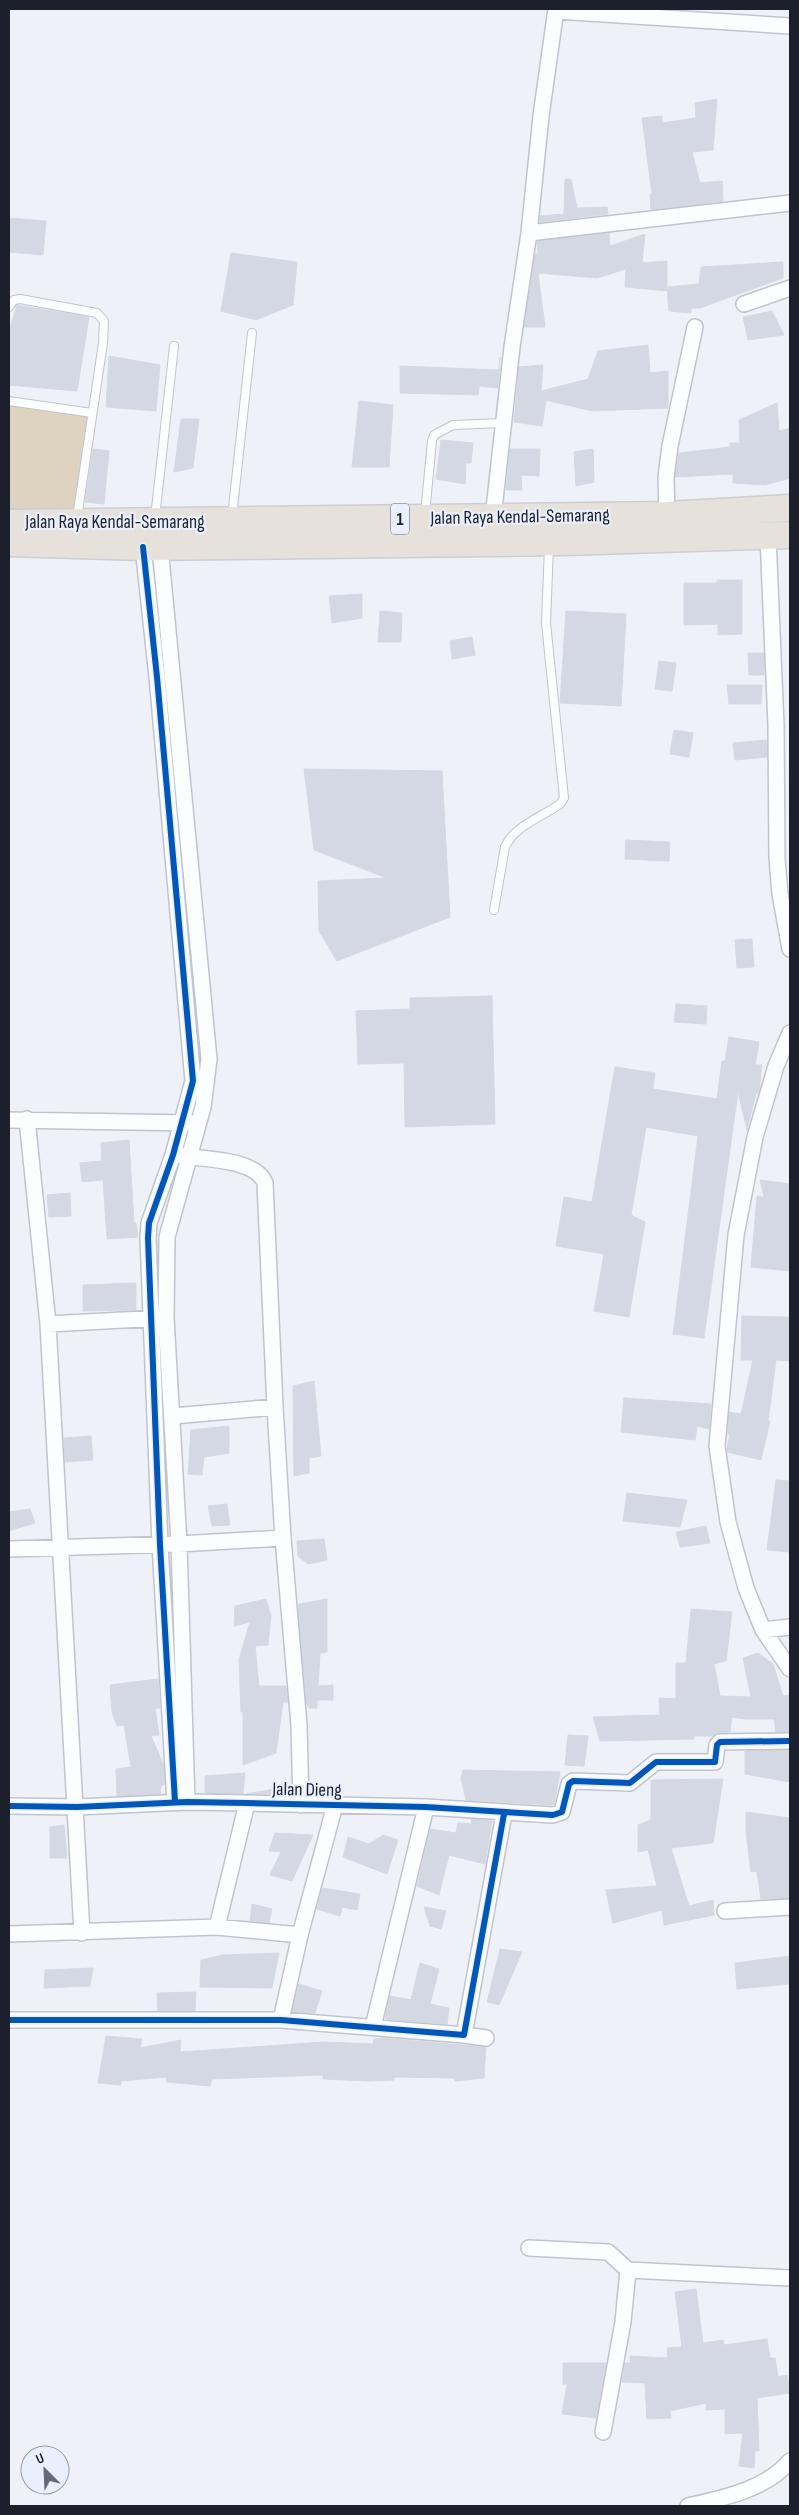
<svg xmlns="http://www.w3.org/2000/svg" width="799" height="2515" viewBox="0 0 799 2515" font-family="'Sofia Sans Condensed',sans-serif">
<style>
.green{fill:#ded2c0}
.building{fill:#d4d8e2;stroke:#d5d9e3}
.lines{fill:none;stroke-linecap:round;stroke-linejoin:round}
.service-casing{stroke:#c0c4ce;stroke-width:10}
.minor-casing{stroke:#c0c4ce;stroke-width:18}
.trunk-casing{stroke:#cbced2;stroke-width:29}
.service{stroke:#fcfdfe;stroke-width:8}
.minor{stroke:#fcfdfe;stroke-width:15}
.trunk{stroke:#e6e2db;stroke-width:26}
.cycleway-casing{stroke:#e9effd;stroke-width:9}
.cycleway{stroke:#0057b8;stroke-width:6}
.labels{text-anchor:middle;dominant-baseline:central;stroke-width:4.5;stroke-linejoin:round;paint-order:stroke}
.shield{fill:#e9effd;stroke:#595e6b;stroke-width:1}
.shield-label{font-size:18px;font-weight:bold;fill:#1b202c}
.street-label{font-size:19px;fill:#1b202c;stroke:#e9effd}
</style>
<rect width="100%" height="100%" fill="#eef1f8"/>
<path class="green" d="M9,401L92,413L76,524L9,523Z"/>
<path class="building" d="M717,99L713,150L692,152L700,183L722,181L723,201L651,210L650,194H652L642,118L662,116V123L696,118L695,103Z
M565,179H571L577,208L607,207L608,214L540,222V216L564,214Z
M9,218L46,221L43,255L9,252Z
M609,233L610,246L645,234L642,263L667,261V291L625,287L626,269L597,278L538,273L545,327H524L535,254H538L537,241Z
M231,253L297,262L293,305L256,320L221,311Z
M783,262V278L700,308H691V313L669,311L667,287L699,284L701,267Z
M17,305L89,317L77,391L9,385V332Z
M772,311L784,335L748,340L743,317Z
M648,345L650,373L668,371V408L592,411L546,400L542,426L514,422L519,367L543,365L541,391L588,379L598,351Z
M109,356L160,365L156,411L106,407Z
M500,357L498,388L479,386L478,395L400,393V366L499,370Z
M359,401L393,405L389,467H352Z
M777,403L779,431L790,428V478L765,485L733,483V474L675,477L679,453L730,447V443H740L739,420Z
M181,419H199L193,468L174,472Z
M441,440L473,443L471,463H466L465,484L436,479Z
M93,449L109,451L104,504L85,502Z
M510,449H540L539,476L521,475L522,490H506Z
M593,449L594,482L576,486L574,452Z
M717,580H742V634L718,635V624L684,625V583H717Z
M362,594V618L332,623L329,596Z
M380,611L402,613L401,642H378Z
M566,611L626,614L621,706L560,703Z
M472,637L475,655L452,659L450,641Z
M748,653H764V675H749Z
M659,661L676,663L672,691L655,689Z
M727,685H762L761,704H729Z
M674,730L693,733L689,757L670,754Z
M767,740V757L735,760L733,743Z
M304,769L442,771L450,917L337,961L319,931L318,881L387,878L314,850Z
M626,840L670,842L669,861L625,859Z
M752,939L754,967L737,968L735,940Z
M492,996L495,1124L405,1127L404,1063L358,1064L356,1011L410,1009V998Z
M676,1004L707,1006L706,1024L674,1022Z
M729,1037L759,1042L755,1065H762L759,1090L758,1093H756L747,1130L738,1091L704,1338L673,1334L698,1136L646,1127L631,1215L645,1222L629,1317L594,1311L604,1254L556,1246L564,1197L592,1202L615,1067L655,1073L653,1089L717,1099L722,1061H725Z
M129,1140L134,1223H136L138,1237L107,1239L103,1180L82,1182L80,1163L102,1161L101,1143Z
M760,1180L790,1184V1271L751,1267L757,1196L764,1197Z
M70,1193L71,1216L49,1217L47,1195Z
M136,1283V1310L83,1311V1285Z
M742,1316L790,1317V1361L776,1360L768,1421H770L761,1460L727,1452V1448L730,1434H728L729,1412L741,1414L753,1360H741Z
M314,1381L321,1456L309,1458V1473L294,1476L293,1386Z
M624,1398L711,1404L709,1429L697,1426L695,1440L621,1432Z
M229,1426V1453L204,1457L202,1475L188,1474L191,1430Z
M91,1436L93,1460L65,1462L64,1438Z
M776,1480L790,1481V1552L767,1550Z
M627,1493L687,1500L680,1527L623,1521Z
M227,1504L230,1525L212,1526L208,1506Z
M30,1509L35,1523L9,1531V1512Z
M706,1526L710,1543L680,1547L676,1532Z
M324,1539L327,1560L308,1564L298,1556L297,1541Z
M266,1599L271,1616L268,1645L255,1646L259,1686H286L288,1702H283L276,1753L243,1765V1712H241L239,1659L250,1622L234,1626L235,1606Z
M327,1599V1652L320,1653L318,1686L333,1685V1700H317V1708H309L306,1701L298,1606L299,1604Z
M691,1609L732,1612L726,1661L714,1664L720,1696L751,1697L743,1658L758,1653L773,1664L783,1696L790,1695V1732H776L774,1719H745L732,1717L730,1732L720,1733L713,1736H694V1739L600,1741L593,1717L660,1715L659,1698L676,1699V1663H686Z
M158,1679L160,1708H155L159,1735L151,1736L164,1766L165,1784L161,1786L160,1794L117,1796L116,1769L131,1767L124,1725L117,1726L112,1712L110,1685Z
M568,1735L588,1736L584,1766L565,1765Z
M790,1750V1782L745,1774V1751Z
M463,1770L560,1772L554,1805L466,1800L461,1779Z
M245,1773L243,1794L205,1793V1776Z
M723,1779L713,1843L671,1848L689,1906L713,1900L714,1915L664,1925L662,1910L613,1923L606,1890L657,1886L648,1850L638,1852V1825L651,1820V1780Z
M280,1788V1794H247Z
M746,1812L790,1818V1898L761,1899L757,1871L751,1872L746,1832Z
M471,1819L492,1821L485,1864L449,1855L439,1895L417,1886L430,1829L456,1833L458,1823L472,1824Z
M64,1825L67,1858H50V1827Z
M275,1833L313,1835L292,1881L270,1875L281,1852L269,1851Z
M383,1835L398,1840L387,1874L343,1857L348,1837L369,1844Z
M322,1888L360,1894L357,1910L342,1907L340,1916L317,1909Z
M252,1904L272,1909L269,1923L250,1921Z
M424,1907L446,1911L441,1929L430,1926Z
M500,1949L522,1952L499,2005L487,2002Z
M279,1953L272,1988L200,1987L201,1960L223,1955Z
M790,1956V1984L737,1989L735,1963Z
M420,1963L439,1969L430,2004L449,2008L447,2024L385,2019L390,1996L411,2000Z
M93,1968L90,1986L44,1988L45,1970Z
M299,1984L322,1991L315,2013L292,2012Z
M196,1992L195,2011H158L157,1993Z
M106,2036L142,2039L140,2048L181,2040L180,2052L324,2042L373,2044L374,2039L382,2038L474,2046L486,2047L484,2078L455,2081L454,2078L394,2077V2080L369,2081L323,2079V2075L212,2079L210,2086L167,2082L166,2077L121,2081V2085L98,2083Z
M696,2289L703,2343L723,2340L724,2345L767,2339L770,2358H775L778,2377L787,2375L790,2393L757,2398L759,2451H755L754,2468L739,2466L743,2433L725,2434V2409L706,2410V2403L670,2411L671,2418L647,2419L645,2383L622,2382L625,2363H630V2356L668,2358L667,2348L682,2347L675,2292Z
M563,2363H606L596,2418L562,2414L567,2384H563Z"/>
<g class="lines">
<g class="service-casing">
<path id="service" d="M9,307L14,300L20,299L97,313L104,321L103,343L77,518
M9,401L92,413
M425,514L432,441L434,435L453,425L503,423
M232,517L252,333
M155,518L174,346
M494,910L505,847C514,826 542,817 560,804L564,798L546,623L549,546"/>
</g>
<g class="minor-casing">
<path id="minor" d="M556,11L790,26
M529,233L790,203
M744,304L790,288
M667,515L666,477L670,446L695,327
M493,518L512,347L529,233L541,116L556,9
M768,537L776,725L777,858L780,894L790,949
M143,547L157,677L193,1081L173,1155L149,1223L148,1238L160,1545L175,1802
M160,547L209,1059L203,1107L167,1237L166,1318L179,1544L187,1802
M790,1033L776,1066L755,1137L736,1235L717,1446L728,1522L746,1588L763,1630L790,1669
M27,1119L48,1324L82,1933
M9,1120L192,1123
M182,1156C204,1159 256,1159 265,1183L275,1407
M48,1324L161,1318
M173,1416L275,1407L283,1538
M9,1549L179,1544L283,1538L299,1725L301,1805
M763,1630L790,1627
M9,1806L77,1807L187,1802L247,1803L426,1807L553,1815L562,1812L569,1784L573,1781L630,1783L656,1762H715L717,1745L720,1742L790,1741
M725,1911L790,1907
M217,1927L247,1803
M9,1934L217,1927L300,1935
M9,2020H281L464,2035L504,1814
M281,2020L300,1935L335,1805
M373,2027L426,1807
M464,2035L486,2038
M529,2248L608,2252L628,2270L790,2278
M603,2432L623,2322L628,2270
M688,2506C723,2498 765,2490 790,2461"/>
</g>
<g class="trunk-casing">
<path id="trunk" d="M9,523L667,515L790,508
M9,543L143,547L565,542L790,535"/>
</g>
<use href="#service" class="service"/>
<use href="#minor" class="minor"/>
<use href="#trunk" class="trunk"/>
<g class="cycleway-casing">
<path id="cycleway" d="M143,547L157,677L193,1081L173,1155L149,1223L148,1238L160,1545L175,1802
M9,1806L77,1807L187,1802L247,1803L426,1807L553,1815L562,1812L569,1784L573,1781L630,1783L656,1762H715L717,1745L720,1742L790,1741
M9,2020H281L464,2035L504,1814"/>
</g>
<use href="#cycleway" class="cycleway"/>
</g>
<g class="labels">
<rect class="shield" x="391" y="503.5" width="18" height="31" rx="4"/>
<g class="shield-label">
<text x="400" y="519">1</text>
</g>
<g class="street-label">
<text transform="translate(520 517) rotate(-1)">Jalan Raya Kendal-Semarang</text>
<text x="115" y="522">Jalan Raya Kendal-Semarang</text>
<text transform="translate(307 1790) rotate(1)">Jalan Dieng</text>
</g>
</g>
<rect width="799" height="2515" fill="none" stroke="#1b202c" stroke-width="20"/>
<g transform="translate(45 2470) rotate(336)"><circle r="24" fill="#e9effd" stroke="#979ca9"/>
<path d="M0-4L9 19L0 12L-9 19Z" fill="#656973"/>
<text y="-8" font-size="14" font-weight="bold" text-anchor="middle" fill="#1b202c">U</text>
</g>
</svg>
